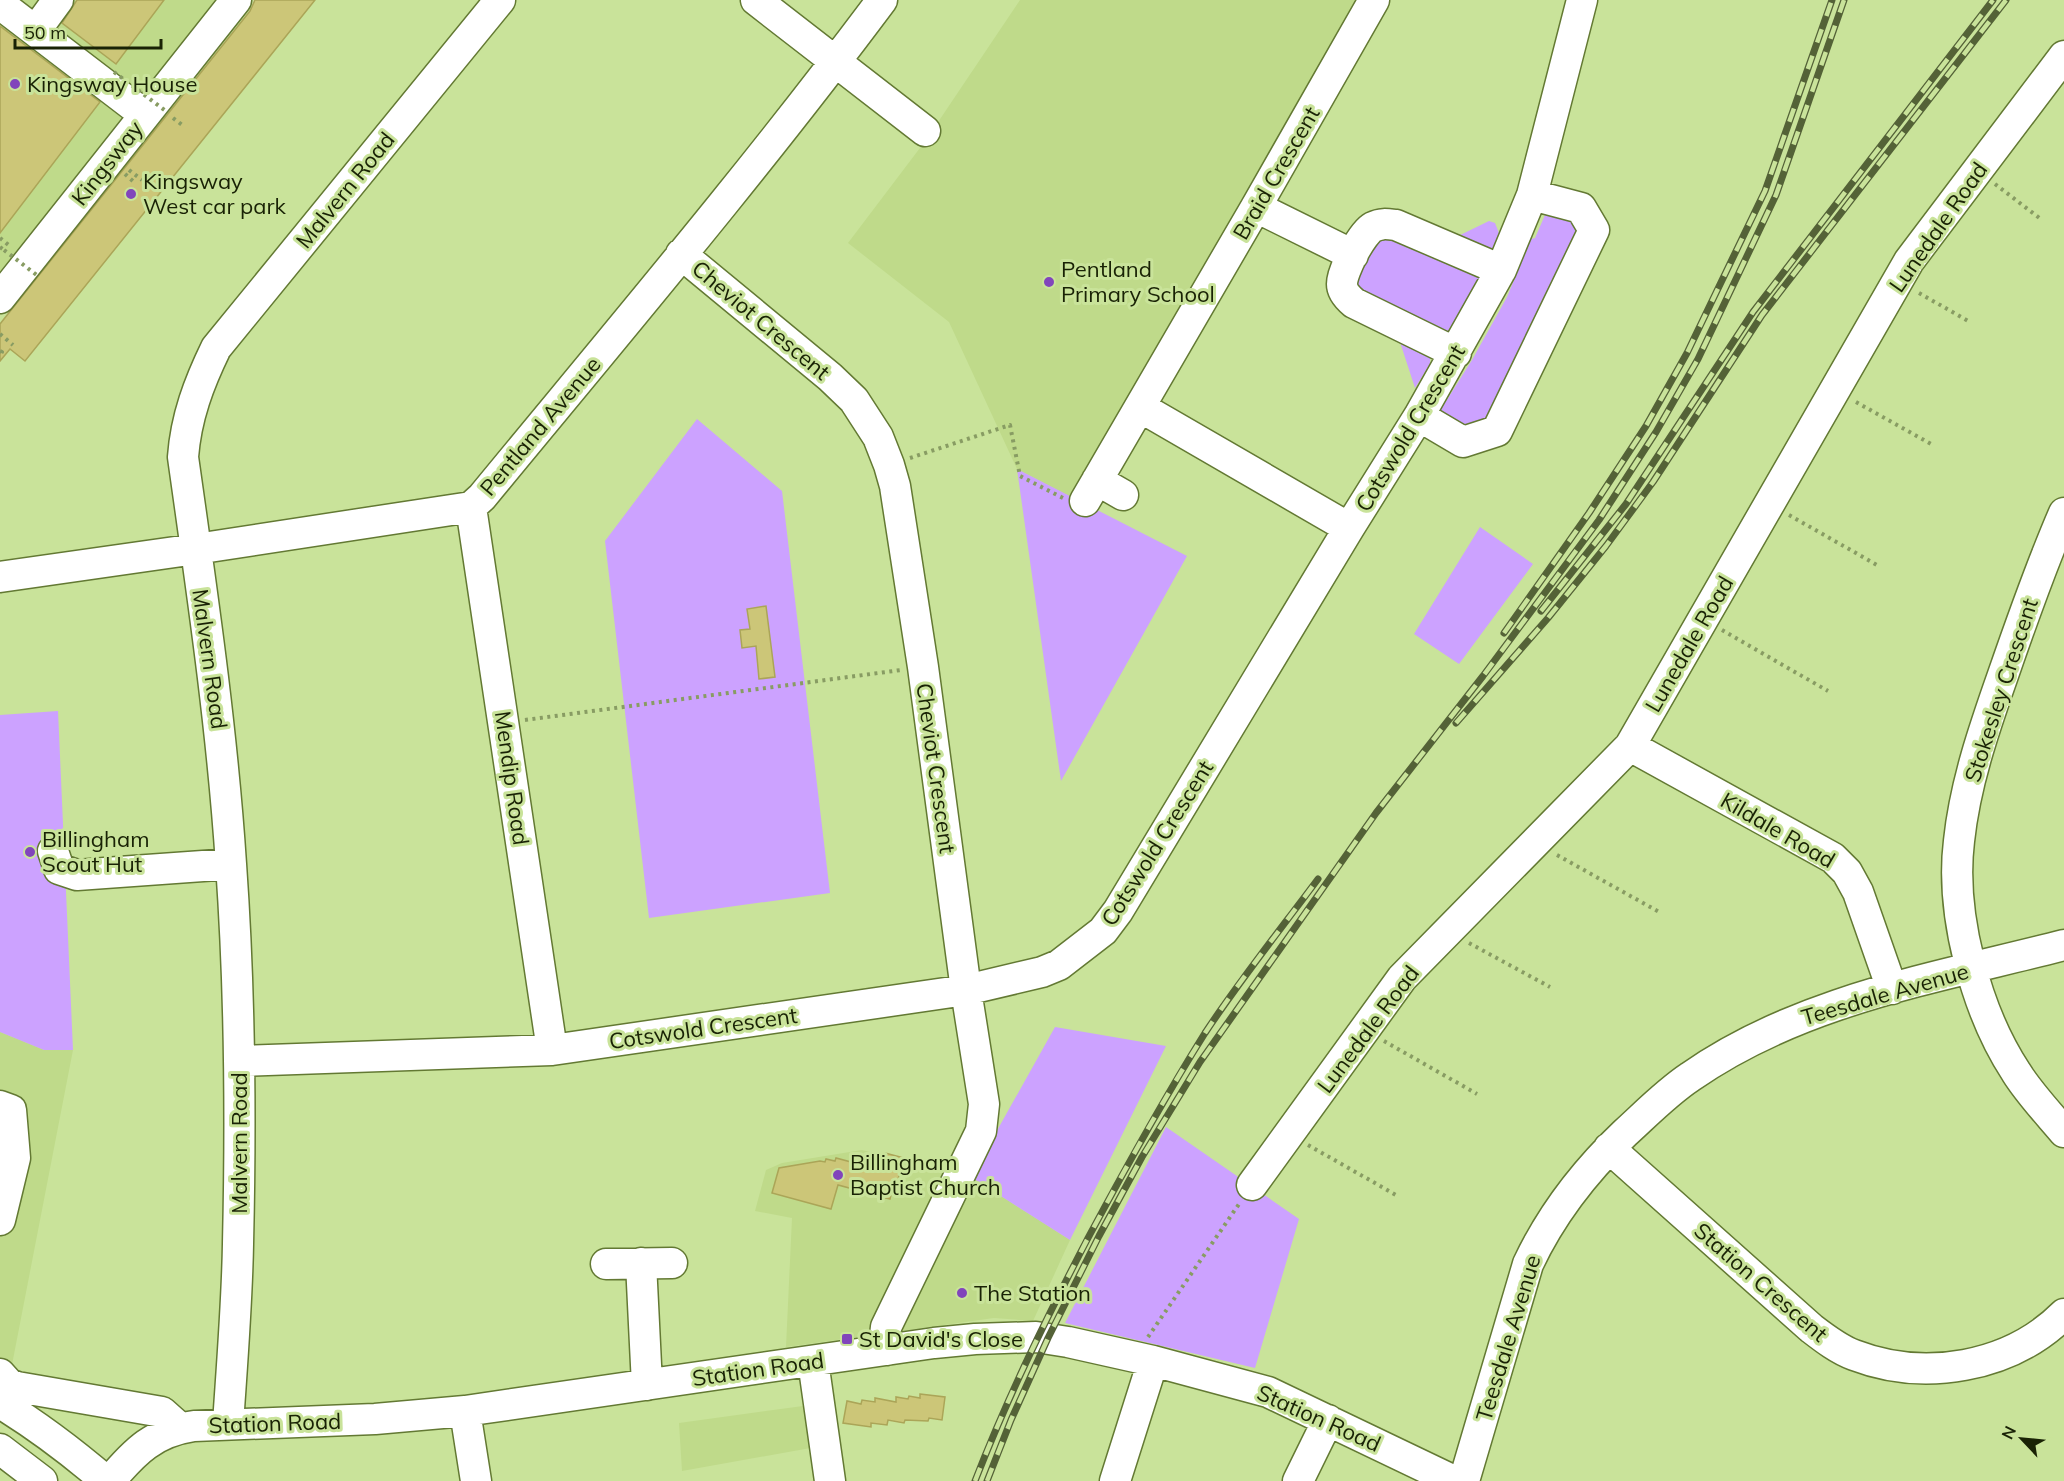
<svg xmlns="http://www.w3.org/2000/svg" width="2064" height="1481" viewBox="0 0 2064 1481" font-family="Mulish,sans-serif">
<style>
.built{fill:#bfda8a}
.green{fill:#cca2ff}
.building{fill:#ccc678;stroke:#aba558;stroke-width:1.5}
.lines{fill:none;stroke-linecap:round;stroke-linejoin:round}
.minor-casing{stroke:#637933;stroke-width:33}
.path{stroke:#889c63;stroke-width:4;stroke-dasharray:3 4.5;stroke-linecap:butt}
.minor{stroke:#fff;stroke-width:30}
.rail-casing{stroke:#546237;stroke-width:7}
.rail{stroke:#c9e39a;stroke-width:4.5;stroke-dasharray:14;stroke-linecap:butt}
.path-bridge{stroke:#889c63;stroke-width:4;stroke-dasharray:3 4.5;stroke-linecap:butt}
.poi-dot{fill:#8145bb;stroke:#c9e39a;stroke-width:2}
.labels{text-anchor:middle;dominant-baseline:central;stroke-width:6;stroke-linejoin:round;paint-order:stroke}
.poi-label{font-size:22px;fill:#192205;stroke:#c9e39a;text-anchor:start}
.street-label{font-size:22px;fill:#192205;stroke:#c9e39a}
</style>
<rect width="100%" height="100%" fill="#c9e39a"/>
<path class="built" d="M0,0H232L0,282Z
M1020,0H1362L1075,499L1017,469L949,322L848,243L926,140Z
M0,1032L44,1050H73L10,1375L0,1368Z
M862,1150L971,1177L1070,1240L1033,1321L994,1318L786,1347L792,1218L755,1211L766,1170L782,1163Z
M814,1386L816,1447L682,1471L679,1423L803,1406Z"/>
<path class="green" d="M1548,208L1572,214L1582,236L1490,430L1461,434L1438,414L1472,360L1507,297L1531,239L1535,238Z
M1489,221L1495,223L1499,233L1494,248L1485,251L1454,238Z
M1386,232L1482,275L1450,335L1357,296L1354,273Z
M1399,339L1430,355V364L1415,388Z
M697,419L782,491L830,893L649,918L605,541Z
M1017,469L1187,556L1061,781Z
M1480,527L1533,564L1459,664L1414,634Z
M58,711L73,1050H44L0,1032V715Z
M1055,1027L1166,1046L1070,1240L971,1177Z
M1166,1127L1299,1219L1255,1368L1065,1323Z"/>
<path class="building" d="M77,0H164L116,64L62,23Z
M255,0H315L25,361L10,349L0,361V324L250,11Z
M0,26L100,102L0,233Z
M766,606L775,677L759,679L756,646L742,648L740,630L750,629L747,609Z
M885,1153L904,1158L897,1183L894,1182L890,1199L838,1185L831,1209L772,1193L779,1168L820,1161L825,1162L826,1159L835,1161L836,1158L866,1166L869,1155L883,1159Z
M920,1394L945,1397L942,1420L929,1418L928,1421L905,1420L904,1423L888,1420L887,1425L871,1423V1427L843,1423L847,1401L861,1404L862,1400L875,1402V1398L896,1402V1397L908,1399L909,1396L920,1398Z"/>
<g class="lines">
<g class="minor-casing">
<path id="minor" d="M756,0L925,131
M0,4L145,115
M36,30L58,0
M1256,207L1353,255
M681,254L830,377L854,400L878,437L889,465L895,486L923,667L966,990L984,1104L981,1131L886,1327L885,1336L887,1350
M0,298L236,0
M1456,353L1354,303C1348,298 1342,292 1342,284C1342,271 1362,233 1373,227C1381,223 1387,224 1396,225L1501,270
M1140,407L1349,528
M1419,416L1463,442L1497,431L1594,230L1581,208L1532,195
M1097,480L1123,495
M1085,501L1256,207L1374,0
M471,507L552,1050
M2064,513C2041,566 2022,620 2003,675C1984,729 1965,784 1959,841C1950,914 1976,1011 2016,1072C2029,1093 2048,1113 2064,1132
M0,577L196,549L471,507L482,497C617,333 755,170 882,0
M1630,746L1833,858L1847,872L1858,892L1892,989
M53,851L59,869L77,875L231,864
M240,1061L552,1050L966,990L1042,972L1059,965L1103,931L1118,911L1349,528L1419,416L1501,270L1532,195L1582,0
M0,1106L11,1110L15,1158L0,1220
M1609,1148L1811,1328C1824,1338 1838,1349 1854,1355C1924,1382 2010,1368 2064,1314
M1252,1185L1402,978L1630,746L1909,261L2064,56
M641,1263L647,1385
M606,1264L672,1263
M813,1361L830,1481
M0,1374L9,1384L17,1387L162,1412L180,1428
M0,1403C38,1426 72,1452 106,1481
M465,1411L476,1481
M228,1424C232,1364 237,1304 238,1244C241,1117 240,990 231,864C222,727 202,592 183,457C186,417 199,383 216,348L500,0
M0,1449L42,1481
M110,1481C135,1451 154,1432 194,1426L375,1419L465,1411L934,1343L975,1339L1036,1337L1068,1342L1153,1361L1268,1392L1454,1481
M1115,1481L1153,1361
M1298,1481L1328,1420
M1464,1481L1528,1264C1552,1213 1584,1172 1625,1133C1646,1114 1666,1093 1690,1077C1800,1000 1936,978 2064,945"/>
</g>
<path class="path" d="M173,118L185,127
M129,170L142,180
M125,174L136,184
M1995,184L2042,220
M0,238L11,247
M0,247L4,250
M1919,293L1970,322
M0,334L13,345
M0,351L2,352L0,354
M1856,402L1931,444
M910,458L1010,425L1020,476L1063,498
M1789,515L1877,565
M1722,630L1828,691
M525,720L901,670
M1557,855L1661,913
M1469,943L1550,987
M1384,1041L1477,1094
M1308,1145L1396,1195
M1148,1337L1239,1204"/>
<use href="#minor" class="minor"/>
<g class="rail-casing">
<path id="rail" d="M1541,611L1626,504L1753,312L1993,0
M1504,633L1589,513L1646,426L1687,353L1765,191L1832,0
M1456,723L1548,618L1606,546L1653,482L1762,315L2006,0
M975,1481C1008,1396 1046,1319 1088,1238C1125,1169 1163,1100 1205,1033C1240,980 1280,930 1318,879
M987,1481L1011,1420L1048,1338L1099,1236L1142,1157L1200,1062L1376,813L1483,676L1599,520L1656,432L1698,359L1776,195L1844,0"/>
</g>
<use href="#rail" class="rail"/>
<path class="path-bridge" d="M114,72L167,112
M4,250L38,276"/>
</g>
<g class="poi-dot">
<circle cx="15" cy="84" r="6"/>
<circle cx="131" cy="194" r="6"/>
<circle cx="1049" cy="282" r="6"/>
<circle cx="30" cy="852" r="6"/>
<circle cx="838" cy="1175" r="6"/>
<circle cx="962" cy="1293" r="6"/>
<rect x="841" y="1333" width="12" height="12" rx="3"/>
</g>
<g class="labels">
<g class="poi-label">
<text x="27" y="84">Kingsway House</text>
<text x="143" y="181">Kingsway<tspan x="143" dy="25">West car park</tspan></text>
<text x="1061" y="269">Pentland<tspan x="1061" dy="25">Primary School</tspan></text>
<text x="42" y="839">Billingham<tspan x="42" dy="25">Scout Hut</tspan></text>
<text x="850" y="1162">Billingham<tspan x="850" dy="25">Baptist Church</tspan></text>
<text x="974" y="1293">The Station</text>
<text x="859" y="1339">St David's Close</text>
</g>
<g class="street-label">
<text transform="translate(107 163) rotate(-52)">Kingsway</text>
<text transform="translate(1276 173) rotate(-60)">Braid Crescent</text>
<text transform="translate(345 190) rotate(-51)">Malvern Road</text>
<text transform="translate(1938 227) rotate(-55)">Lunedale Road</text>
<text transform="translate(761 320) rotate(40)">Cheviot Crescent</text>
<text transform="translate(540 426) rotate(-50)">Pentland Avenue</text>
<text transform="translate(1410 428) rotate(-59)">Cotswold Crescent</text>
<text transform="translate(1689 644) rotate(-60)">Lunedale Road</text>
<text transform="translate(210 659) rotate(82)">Malvern Road</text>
<text transform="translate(2001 690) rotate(-72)">Stokesley Crescent</text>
<text transform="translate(936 768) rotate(82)">Cheviot Crescent</text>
<text transform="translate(512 778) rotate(82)">Mendip Road</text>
<text transform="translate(1778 830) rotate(30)">Kildale Road</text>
<text transform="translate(1157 843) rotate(-58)">Cotswold Crescent</text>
<text transform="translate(1885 994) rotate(-16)">Teesdale Avenue</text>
<text transform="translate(703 1028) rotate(-8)">Cotswold Crescent</text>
<text transform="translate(1368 1029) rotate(-53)">Lunedale Road</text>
<text transform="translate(239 1143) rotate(-90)">Malvern Road</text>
<text transform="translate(1761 1282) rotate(41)">Station Crescent</text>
<text transform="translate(1508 1338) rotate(-73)">Teesdale Avenue</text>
<text transform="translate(758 1369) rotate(-8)">Station Road</text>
<text transform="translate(1319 1418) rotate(24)">Station Road</text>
<text transform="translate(275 1423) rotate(-2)">Station Road</text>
</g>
</g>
<g transform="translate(2022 1439) rotate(296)" stroke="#c9e39a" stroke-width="4.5" paint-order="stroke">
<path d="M0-4.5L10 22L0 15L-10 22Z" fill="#192205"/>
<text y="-9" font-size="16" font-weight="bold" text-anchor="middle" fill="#192205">N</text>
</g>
<path d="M15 39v9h146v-9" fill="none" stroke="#192205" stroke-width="3"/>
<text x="24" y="39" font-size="18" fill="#192205" stroke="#c9e39a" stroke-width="4.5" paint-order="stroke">50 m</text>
</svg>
